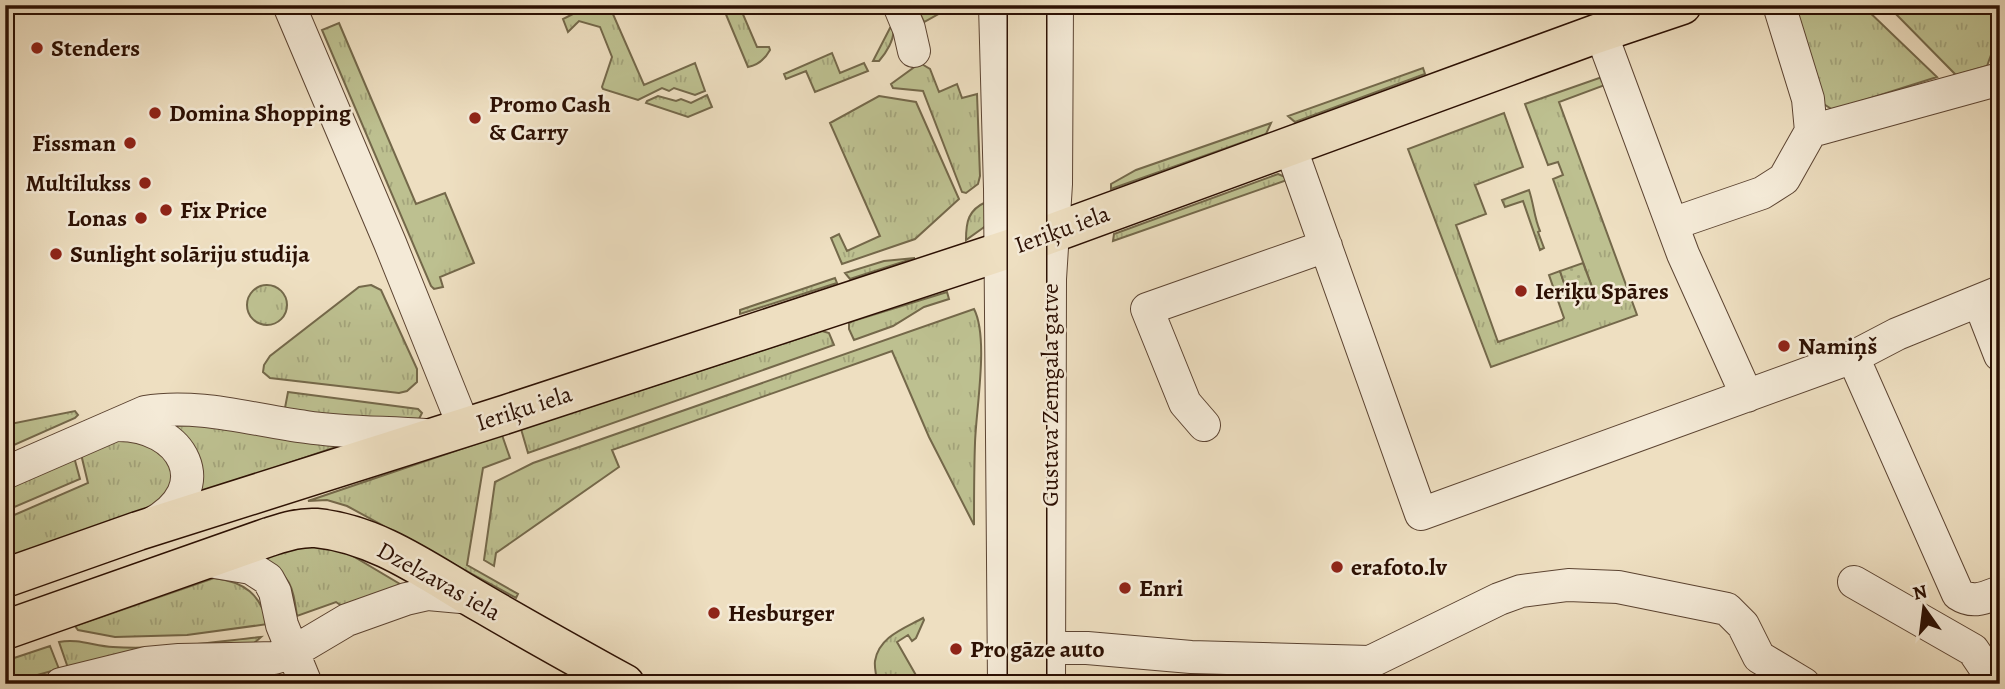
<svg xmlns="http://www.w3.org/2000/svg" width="2005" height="689" viewBox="0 0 2005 689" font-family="Alegreya,serif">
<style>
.grass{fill:url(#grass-tufts);stroke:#74684a;stroke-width:2}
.park{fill:url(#park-dots);stroke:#74684a;stroke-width:2}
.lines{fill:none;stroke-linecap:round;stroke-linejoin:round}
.minor-casing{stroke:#5c4432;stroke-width:34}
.major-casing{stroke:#2c1003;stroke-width:41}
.minor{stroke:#f4ead7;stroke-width:32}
.major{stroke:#eedfc1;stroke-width:38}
.major-bridge-casing{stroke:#2c1003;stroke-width:41;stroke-linecap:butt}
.major-bridge{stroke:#eedfc1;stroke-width:38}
.poi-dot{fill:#8f2418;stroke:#f4ead7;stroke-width:2.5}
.labels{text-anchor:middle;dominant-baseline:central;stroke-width:5;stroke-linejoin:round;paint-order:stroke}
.poi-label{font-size:24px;font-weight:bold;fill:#2c1003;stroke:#f4ead7;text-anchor:start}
.street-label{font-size:24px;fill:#2c1003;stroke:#f4ead7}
</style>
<defs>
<pattern id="grass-tufts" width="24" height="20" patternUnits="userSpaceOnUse" patternTransform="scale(1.75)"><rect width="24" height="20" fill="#bdc090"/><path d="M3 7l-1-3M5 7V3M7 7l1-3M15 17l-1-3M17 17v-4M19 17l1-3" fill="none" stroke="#a3a47b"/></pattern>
<pattern id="park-dots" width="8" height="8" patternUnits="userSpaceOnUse" patternTransform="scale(1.75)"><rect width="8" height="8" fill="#bdc090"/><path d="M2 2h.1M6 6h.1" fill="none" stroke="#a3a47b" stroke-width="1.8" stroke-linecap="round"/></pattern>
</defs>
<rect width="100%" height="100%" fill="#eedfc1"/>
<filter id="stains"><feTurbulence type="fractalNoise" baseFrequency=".00286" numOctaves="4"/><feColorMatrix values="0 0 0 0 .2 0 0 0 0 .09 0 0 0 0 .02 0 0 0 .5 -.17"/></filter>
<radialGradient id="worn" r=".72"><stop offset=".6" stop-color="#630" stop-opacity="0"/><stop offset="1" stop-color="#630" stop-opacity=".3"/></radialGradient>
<path class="grass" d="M571,5H609L644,85L695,63L705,91L695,95L674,88L669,91L662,88L638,100L603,89L602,87L612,57L600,27L579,21L568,32L563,19L575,13Z
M722,5H739L757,47H769L770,50C765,59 759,65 748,67Z
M916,5H939L942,12L924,22Z
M1790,5H1862L1937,77L1833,110L1819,101Z
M1887,5H2000V30L1987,66L1956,75Z
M339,23L416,204L445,193L474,263L440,277L443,287L434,289L431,286L322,30Z
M890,28L893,29C895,39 886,53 879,61H873Z
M832,53L840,73L864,63L868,71L815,92L806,71L786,79L784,74Z
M920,63L930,69L939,92L957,84L962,98L977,94L980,176L978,184L966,193L962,192L923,91L893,88L891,84Z
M1423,68L1425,74L1295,122L1288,116Z
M1602,77L1605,85L1559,102L1637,315L1491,367L1408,149L1504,113L1523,167L1475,185L1486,214L1456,225L1498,342L1562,320L1564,318L1549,275L1560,271L1568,294L1592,287L1553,179L1563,175L1558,162L1548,165L1525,104Z
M707,95L712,107L688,117L646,103L647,101L658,96L676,101L681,99L691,103Z
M879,96L916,102L959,199L915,239L842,264L831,238L839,234L847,251L880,236L830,123Z
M1271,123L1266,134L1111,189V184L1136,170Z
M1278,174L1290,179L1113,241L1114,234Z
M1529,190C1534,205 1534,217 1540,231L1538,232L1544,248L1540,250L1523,201L1505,207L1502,200Z
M986,202L987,225L966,240C966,222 968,210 986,202Z
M915,258L850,279L845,273L884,261Z
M835,278L837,283L740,314V310Z
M371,285L381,290L417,369V382L407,391L399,393L270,378L263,372L264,365L270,356L359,287Z
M247 305a20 20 0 1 1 40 0a20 20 0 1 1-40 0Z
M947,292L949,299L924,307L893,326L854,340L849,329V323L853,321Z
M974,309C989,338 976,409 975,443C974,471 974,498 974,525L929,437L892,351L612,450L619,467L496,553L494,566L484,560L495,482L533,463Z
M822,331L829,333L834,345L528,453L521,429Z
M288,392L418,409L422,413L419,419L284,413Z
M75,411L78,415L75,418L5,449V425Z
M165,419L339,446L194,495Z
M502,435L510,458L483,468L467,565L518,594L516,598L347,506L327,500L308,501Z
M122,437L164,449L176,473L164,507L5,560V519L88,483L81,454Z
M74,457L80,479L5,511V486Z
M315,545L346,552L405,587L346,609L336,602L297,616C292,582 291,580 264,558L286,551Z
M214,578C245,582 260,594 268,624L187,635L115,637L78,630L75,626Z
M923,618L924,620L916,638L912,641L908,635L897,642L921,684H877C877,676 874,669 875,661C879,637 903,629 923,618Z
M261,637L252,645L68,668L59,642C78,638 94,646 113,647C162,650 213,642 261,637Z
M50,646L59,669L5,684V661Z"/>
<path class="park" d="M1583,263L1592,287L1568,295L1560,271Z"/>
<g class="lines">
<g class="minor-casing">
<path id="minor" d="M289,5L390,243L464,427
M899,5L909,29L914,51
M995,5L1000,189L1004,684
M1601,33L1683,254L1747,396
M1811,131L2000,79
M1290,146L1421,514L1853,357L1897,334L2000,292
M1672,224L1762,193L1784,179L1811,131L1808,99L1779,5
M1979,301L2000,355
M1853,357L1958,594C1973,604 1984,598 2000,592
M117,425C183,424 218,488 151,524
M1204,425L1185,403L1147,309L1326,246
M5,473L145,412C198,403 253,420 306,427C346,433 385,432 425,435
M203,560L251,568L268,579L275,592L282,625L306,684
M1854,582L1973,650L1996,684
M1049,648H1087L1191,657L1370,662L1499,599L1521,591L1568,585L1618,587L1727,609L1743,625L1759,657L1804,684
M61,684L146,663L179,660L274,658L293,652L347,620L406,599L428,594L472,598
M1049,684L1050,279L1056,184L1057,5"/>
</g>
<g class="major-casing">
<path id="major" d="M5,578L138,531L507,414L1012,248L1596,34L1682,5
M5,630L269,537C285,532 300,527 316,528C379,534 432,575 485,605C531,632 578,658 625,684"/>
</g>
<use href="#minor" class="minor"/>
<use href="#major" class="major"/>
<g class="major-bridge-casing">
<path id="major-bridge" d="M1027,684V5"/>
</g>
<use href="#major-bridge" class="major-bridge"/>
</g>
<g class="poi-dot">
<circle cx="37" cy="48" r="7"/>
<circle cx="155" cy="113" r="7"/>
<circle cx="475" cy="118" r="7"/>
<circle cx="130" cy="143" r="7"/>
<circle cx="145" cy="183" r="7"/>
<circle cx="166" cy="210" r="7"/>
<circle cx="141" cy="218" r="7"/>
<circle cx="56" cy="254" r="7"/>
<circle cx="1521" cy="291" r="7"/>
<circle cx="1784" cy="346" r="7"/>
<circle cx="1337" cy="567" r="7"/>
<circle cx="1125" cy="588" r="7"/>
<circle cx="714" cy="613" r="7"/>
<circle cx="956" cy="649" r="7"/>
</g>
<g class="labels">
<g class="poi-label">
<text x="51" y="48">Stenders</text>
<text x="489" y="104">Promo Cash<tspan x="489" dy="28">&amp; Carry</tspan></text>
<text x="169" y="113">Domina Shopping</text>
<text x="116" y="143" text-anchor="end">Fissman</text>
<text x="131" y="183" text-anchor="end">Multilukss</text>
<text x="180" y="210">Fix Price</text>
<text x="127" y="218" text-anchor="end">Lonas</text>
<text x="70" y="254">Sunlight solāriju studija</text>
<text x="1535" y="291">Ieriķu Spāres</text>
<text x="1798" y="346">Namiņš</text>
<text x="1351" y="567">erafoto.lv</text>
<text x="1139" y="588">Enri</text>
<text x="728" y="613">Hesburger</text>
<text x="970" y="649">Pro gāze auto</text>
</g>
<g class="street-label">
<text transform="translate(1062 229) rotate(-20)">Ieriķu iela</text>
<text transform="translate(1050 395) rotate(-90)">Gustava Zemgala gatve</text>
<text transform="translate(524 408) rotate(-18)">Ieriķu iela</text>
<text transform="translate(439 581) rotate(29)">Dzelzavas iela</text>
</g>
</g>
<rect width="2005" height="689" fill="none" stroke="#eedfc1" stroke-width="28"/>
<rect x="7" y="7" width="1991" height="675" fill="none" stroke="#2c1003" stroke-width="3.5"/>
<rect x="14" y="14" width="1977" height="661" fill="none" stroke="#2c1003" stroke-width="2"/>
<g transform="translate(1924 608) rotate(346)" stroke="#f4ead7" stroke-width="5" paint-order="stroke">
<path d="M0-5L12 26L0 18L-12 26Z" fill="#2c1003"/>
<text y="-10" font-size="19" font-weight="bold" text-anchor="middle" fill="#2c1003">N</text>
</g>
<rect width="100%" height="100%" filter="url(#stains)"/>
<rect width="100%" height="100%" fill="url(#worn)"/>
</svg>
